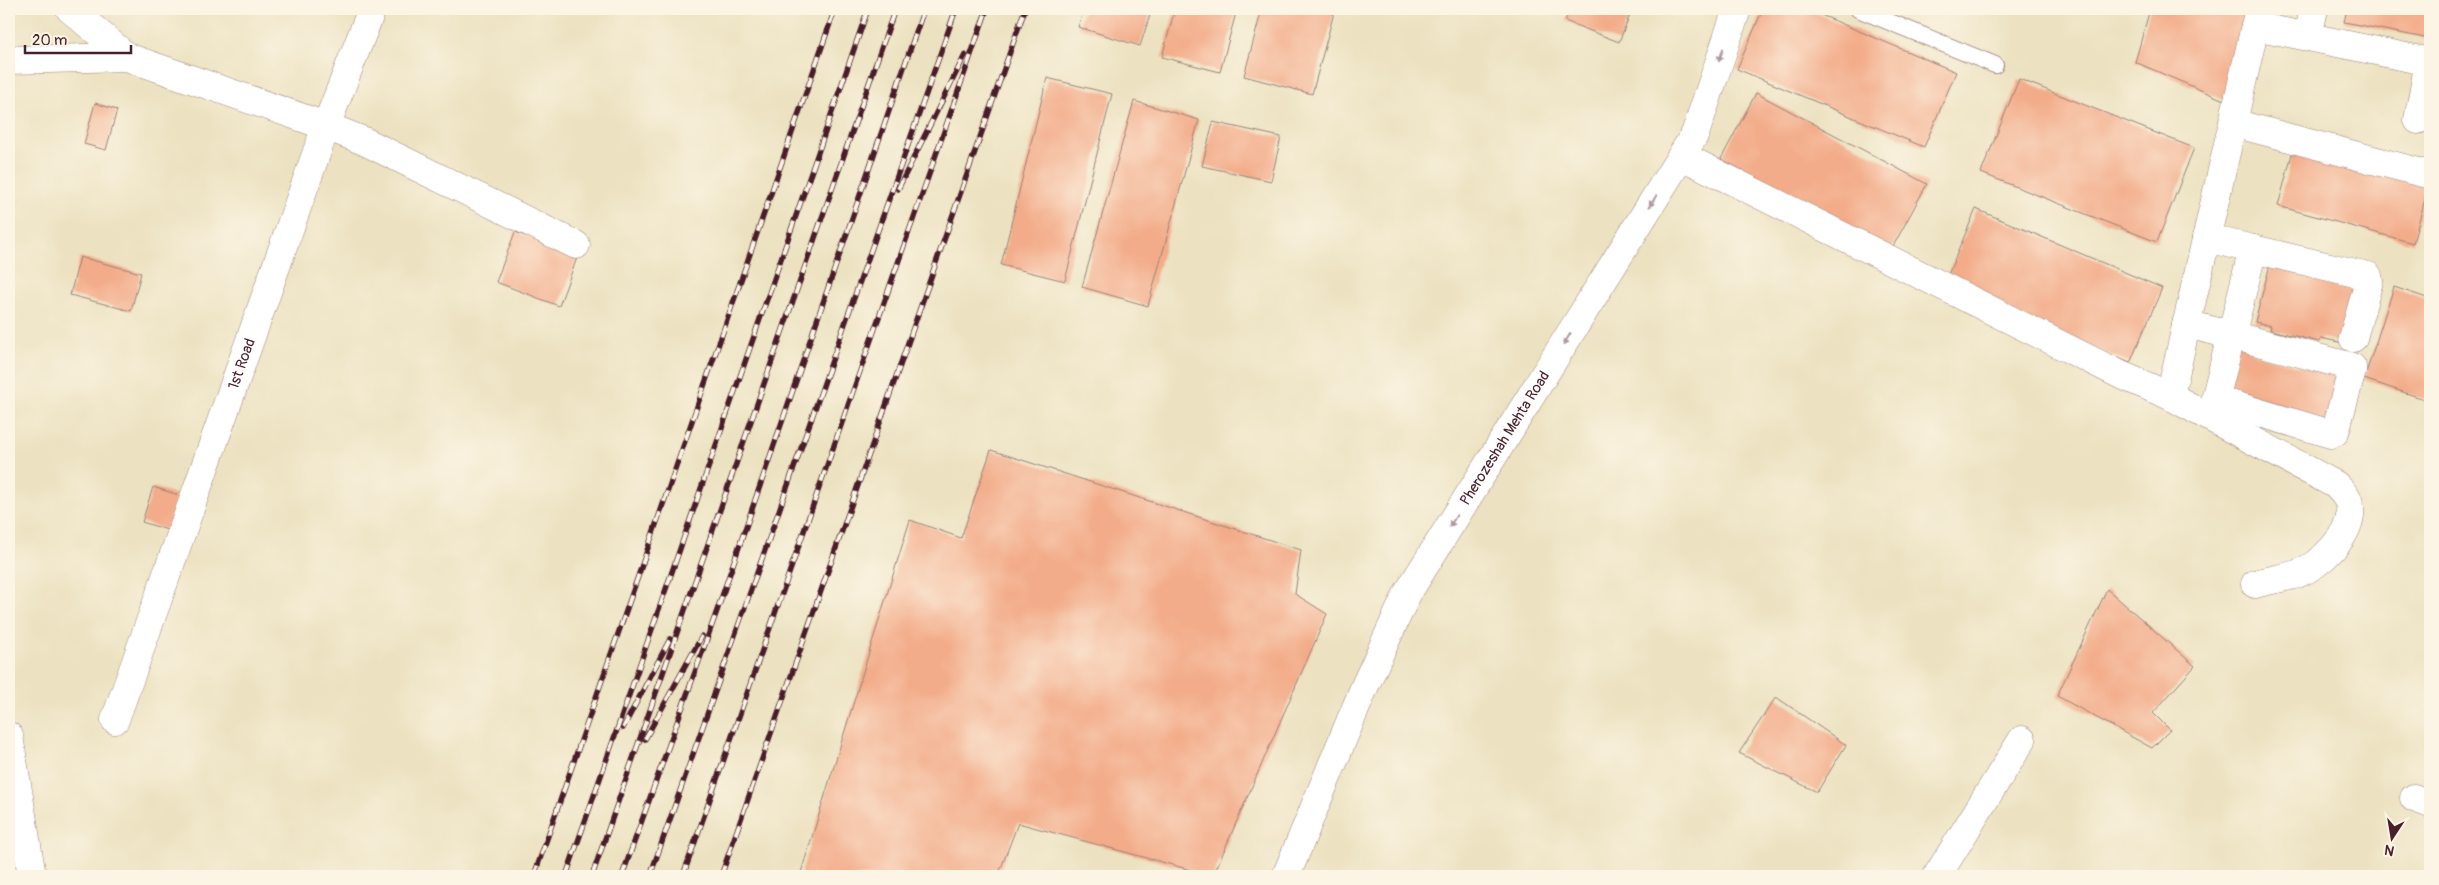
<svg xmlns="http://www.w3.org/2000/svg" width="2439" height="885" viewBox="0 0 2439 885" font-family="Pangolin,sans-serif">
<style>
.building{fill:#f3ac89}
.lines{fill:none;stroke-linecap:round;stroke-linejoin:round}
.service-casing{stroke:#9b8076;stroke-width:18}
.minor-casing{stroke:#9b8076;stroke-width:29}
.tertiary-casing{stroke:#9b8076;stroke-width:29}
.service{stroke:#fff;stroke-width:16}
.minor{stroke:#fff;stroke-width:28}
.tertiary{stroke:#fff;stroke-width:28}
.rail-casing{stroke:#4a1f2b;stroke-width:5.5}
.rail{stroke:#fcf5e5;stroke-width:4;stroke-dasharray:11;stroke-linecap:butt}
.oneway{fill:#ae9aa0}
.labels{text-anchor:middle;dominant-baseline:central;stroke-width:4.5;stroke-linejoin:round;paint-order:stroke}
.street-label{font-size:15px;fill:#4a1f2b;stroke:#fcf5e5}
</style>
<rect width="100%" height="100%" fill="#fcf5e5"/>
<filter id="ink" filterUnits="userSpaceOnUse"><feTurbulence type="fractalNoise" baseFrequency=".02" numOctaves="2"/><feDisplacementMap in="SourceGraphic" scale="10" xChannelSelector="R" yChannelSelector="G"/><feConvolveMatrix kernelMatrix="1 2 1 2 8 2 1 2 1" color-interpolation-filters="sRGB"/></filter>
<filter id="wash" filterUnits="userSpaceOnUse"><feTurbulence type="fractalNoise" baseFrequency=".0096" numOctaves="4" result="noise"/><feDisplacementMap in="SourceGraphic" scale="20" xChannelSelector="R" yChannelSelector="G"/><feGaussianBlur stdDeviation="1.12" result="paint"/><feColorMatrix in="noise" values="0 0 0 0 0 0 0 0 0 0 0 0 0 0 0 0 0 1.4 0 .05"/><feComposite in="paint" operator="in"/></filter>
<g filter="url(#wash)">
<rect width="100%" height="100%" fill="#ece2c1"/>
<g id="blocks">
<path class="building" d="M1084,9H1152L1140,46L1078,27Z
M1175,9H1237L1220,72L1162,57Z
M1262,9H1335L1312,94L1244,76Z
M1570,9H1632L1619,42L1565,21Z
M1763,9H1807L1956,72L1924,147L1737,69Z
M2150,9H2252L2224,100L2135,62Z
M2347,9H2430V39L2344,22Z
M1047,78L1112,94L1065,281L1001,265Z
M2019,79L2194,148L2157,242L1981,173Z
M1756,93L1927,184L1891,250L1721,159Z
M1134,101L1199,120L1148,306L1082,287Z
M95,103L117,110L106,150L84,144Z
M1213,122L1281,137L1271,181L1202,166Z
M2295,143L2430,181L2413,243L2278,206Z
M1976,209L2162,288L2130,363L1944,284Z
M515,232L578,255L559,306L496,282Z
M80,257L141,273L131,311L70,295Z
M2272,257L2359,279L2343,343L2321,338L2320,342L2270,330L2271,326L2255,322Z
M2394,287L2430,299V401L2364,379Z
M2237,342L2256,354L2311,370L2312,366L2344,375L2322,428L2222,393Z
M991,450L1301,550L1295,594L1327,614L1213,876L1018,823L998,876H800L910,520L961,538Z
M153,487L185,497L174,532L142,522Z
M2107,589L2195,666L2153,713L2170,730L2152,748L2057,696Z
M1776,697L1846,745L1817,792L1739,753Z"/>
</g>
</g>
<g filter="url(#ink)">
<use href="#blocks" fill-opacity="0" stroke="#9b8076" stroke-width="1"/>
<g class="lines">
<g class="service-casing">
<path id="service" d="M1858,9L1995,65"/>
</g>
<g class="minor-casing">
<g id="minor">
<path d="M70,9L127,57"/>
<path d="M2255,26L2430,62"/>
<path d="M2308,36L2314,9"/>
<path d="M9,60L127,57L326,126L364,141L576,245"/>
<path d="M2418,120L2429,62"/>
<path d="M2233,123L2430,175"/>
<path d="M1682,156L2119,374L2170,396"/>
<path d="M2206,238L2368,276L2369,281L2353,338"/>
<path d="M2186,324L2231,335L2349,366L2352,367V371L2335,432L2331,434L2220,401L2216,398V396L2253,249"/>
<path d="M2255,584C2269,580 2284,578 2297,574C2320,565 2353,535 2350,507C2349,498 2342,492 2336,485L2170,396L2259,9"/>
<path id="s1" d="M115,720L326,126L372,9"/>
<path d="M2414,798L2430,804"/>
<path id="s2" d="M1286,876L1364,688L1407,594L1695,134L1737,9"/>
<path d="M1937,876L2022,740"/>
</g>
</g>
<g class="tertiary-casing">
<path id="tertiary" d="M9,736L32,876"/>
</g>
<use href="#service" class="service"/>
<use href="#minor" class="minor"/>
<use href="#tertiary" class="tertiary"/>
<g class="rail-casing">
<path id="rail" d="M898,189L965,55
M623,728L670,639
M645,739L702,636
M534,876L835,9
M566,876L868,9
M592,876L895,9
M622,876L718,608L924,9
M650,876L956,9
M683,876L987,9
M721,876L1025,9"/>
</g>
<use href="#rail" class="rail"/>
</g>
<defs><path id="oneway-solid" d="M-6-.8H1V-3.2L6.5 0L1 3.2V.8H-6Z" transform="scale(1.25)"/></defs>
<g class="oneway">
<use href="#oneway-solid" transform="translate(1721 55) rotate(108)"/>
<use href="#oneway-solid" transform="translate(1653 201) rotate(122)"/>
<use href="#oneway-solid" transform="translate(1567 339) rotate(122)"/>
<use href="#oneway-solid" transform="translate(1453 521) rotate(122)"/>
</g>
</g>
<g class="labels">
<g class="street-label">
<text stroke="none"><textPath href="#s1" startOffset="378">1st Road</textPath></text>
<text stroke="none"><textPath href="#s2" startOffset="491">Pherozeshah Mehta Road</textPath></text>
</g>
</g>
<rect width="2439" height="885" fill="none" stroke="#fcf5e5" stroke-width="30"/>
<g transform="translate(2392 838) rotate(192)" stroke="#fcf5e5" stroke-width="4" paint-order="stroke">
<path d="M0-4L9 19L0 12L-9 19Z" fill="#4a1f2b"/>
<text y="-8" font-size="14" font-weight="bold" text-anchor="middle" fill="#4a1f2b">N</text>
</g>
<path d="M25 45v8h106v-8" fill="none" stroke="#4a1f2b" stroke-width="2.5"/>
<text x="32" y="45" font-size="15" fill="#4a1f2b" stroke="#fcf5e5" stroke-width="4" paint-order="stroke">20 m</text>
</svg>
